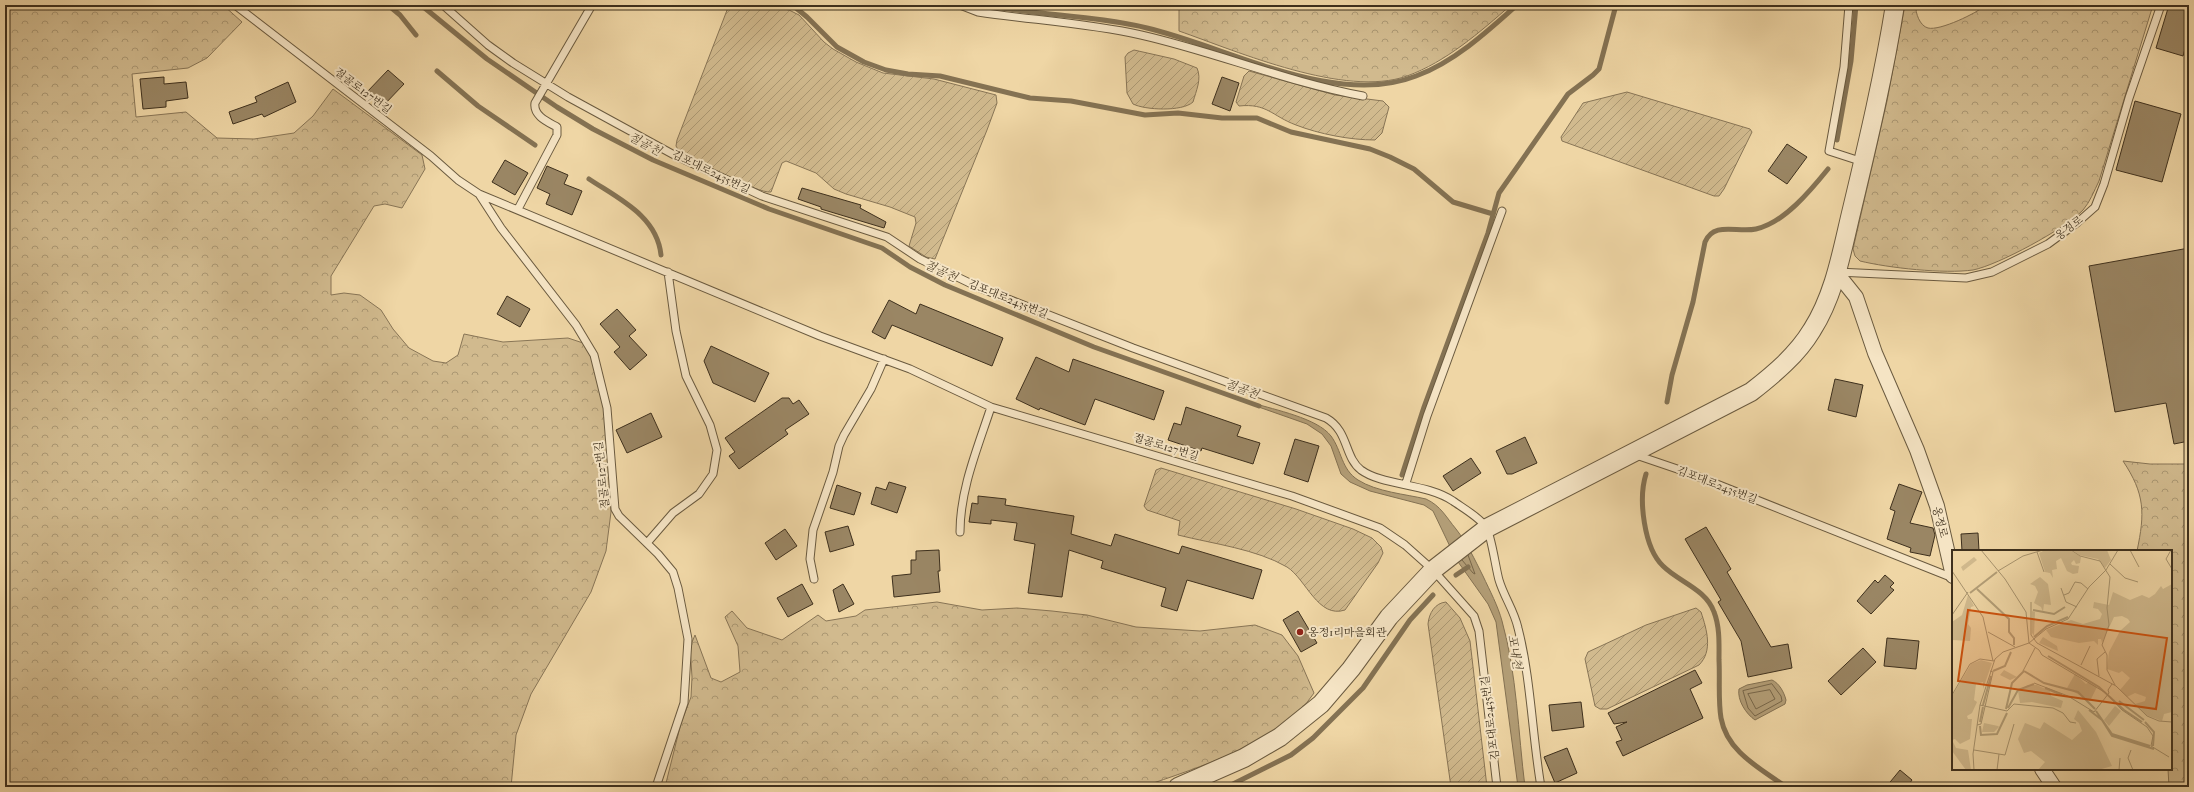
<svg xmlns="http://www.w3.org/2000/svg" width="2194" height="792" viewBox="0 0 2194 792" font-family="'IM FELL French Canon','Noto Serif KR',serif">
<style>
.forest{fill:url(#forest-crowns);stroke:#887556}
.garden{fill:url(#garden-furrows);stroke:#887556}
.water{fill:#b39e77;stroke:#847253}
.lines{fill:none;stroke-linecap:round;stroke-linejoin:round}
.shore{stroke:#78674a;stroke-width:1}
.stream{stroke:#847253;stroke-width:5}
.building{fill:#9a8664;stroke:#3e301d}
.service-casing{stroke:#6a5a3f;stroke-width:9}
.minor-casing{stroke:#6a5a3f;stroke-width:16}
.tertiary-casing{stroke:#6a5a3f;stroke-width:20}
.service{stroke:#f5e4c4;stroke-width:7}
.minor{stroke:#f5e4c4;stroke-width:14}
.tertiary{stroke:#f5e4c4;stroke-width:18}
.poi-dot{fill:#8f2418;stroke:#f5e4c4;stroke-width:1.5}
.labels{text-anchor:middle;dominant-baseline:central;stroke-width:4;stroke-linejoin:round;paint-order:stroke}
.street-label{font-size:11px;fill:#3e301d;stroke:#f5e4c4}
.poi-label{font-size:11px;fill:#3e301d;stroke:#f5e4c4;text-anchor:start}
.water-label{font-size:12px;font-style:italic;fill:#5b4c34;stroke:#f5e4c4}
.inset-river{fill:none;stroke:#b39e77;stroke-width:2}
.inset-road{fill:none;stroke:#a8946f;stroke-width:1}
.view{fill:#ce530f;fill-opacity:0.15;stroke:#ce530f;stroke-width:2}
.inset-edge{fill:none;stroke:#3e301d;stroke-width:2}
</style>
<defs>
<pattern id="forest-crowns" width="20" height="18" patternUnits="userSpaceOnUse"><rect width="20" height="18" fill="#d1ba8e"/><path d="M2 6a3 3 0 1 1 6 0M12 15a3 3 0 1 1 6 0" fill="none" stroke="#ab9873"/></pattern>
<pattern id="garden-furrows" width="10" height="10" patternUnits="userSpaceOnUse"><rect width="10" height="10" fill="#d1ba8e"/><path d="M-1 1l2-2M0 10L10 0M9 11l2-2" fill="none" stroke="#ab9873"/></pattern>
</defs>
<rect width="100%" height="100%" fill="#efd6a5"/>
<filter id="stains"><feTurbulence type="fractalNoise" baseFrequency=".005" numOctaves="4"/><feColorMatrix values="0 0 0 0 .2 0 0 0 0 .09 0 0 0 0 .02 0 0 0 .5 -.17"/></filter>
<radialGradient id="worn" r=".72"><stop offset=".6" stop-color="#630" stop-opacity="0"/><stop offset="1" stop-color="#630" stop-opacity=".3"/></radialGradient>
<path class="forest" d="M5,5H223L242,22L207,58L188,68L132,74L136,117L186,112L217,138L254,139L294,133L313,116L333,89L422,155L425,169L402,208L385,204L374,206L331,276V295L344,293L360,295L381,310L393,329L409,348L433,361L446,363L458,355L464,334L503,342L568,338L583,343L595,364L604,406L609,454L611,512L606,551L591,592L531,694L516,735L511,787H5Z
M1179,5H1511C1480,32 1446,62 1407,76C1345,98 1239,52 1179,31Z
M1905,5H1916C1915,13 1920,26 1928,28C1940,31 1977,13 1986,5H2153L2099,181C2094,191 2090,202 2083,210C2065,229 1998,265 1973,270C1944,274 1889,268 1860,261L1855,256L1853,249L1887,101Z
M2123,461L2150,464H2189V787H2169L2168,769H2171V551H2137C2145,513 2145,494 2123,461Z
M937,602L982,610L1017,608L1052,611L1087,615L1136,627L1200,631L1255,625L1282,635L1298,656L1314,693C1281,743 1196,768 1142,787H665L681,723L691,697L692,677L690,647L695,635L711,678L721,682L740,672L738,646L725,617L732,611L747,628L782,640L818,615L826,621L856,616L865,610Z"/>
<path class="garden" d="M729,5H765L789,10L799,15L824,42L833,49L856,62L883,73L934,79L996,95L997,103L987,130L935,259L926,257L909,246L916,223L915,217L890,207L846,194L834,189L816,173L786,161L782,163L771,192C758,194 693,159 679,151L676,146L677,140Z
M1134,50L1174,59L1197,68C1202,79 1196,91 1193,102C1182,112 1145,110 1133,104L1127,93L1125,57L1128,53Z
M1249,71L1335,95L1383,101L1389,107L1382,133L1375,140C1350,140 1319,134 1296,125C1272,116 1267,103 1239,106L1236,102L1244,76Z
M1627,92L1750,129L1752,132L1724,189L1719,196H1714L1562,141L1561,137L1583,103Z
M1161,468L1296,509L1353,529L1372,538L1381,547L1383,553L1378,563L1345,610C1318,619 1306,579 1287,567C1256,549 1214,544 1178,535L1180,521L1147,510L1144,506L1156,470Z
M1446,602L1460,618L1470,641L1487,787H1451L1428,624C1429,613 1435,603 1446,602Z
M1696,608L1701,612C1707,630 1713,651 1699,665L1607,709H1600L1595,706L1585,659L1588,652L1646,625Z"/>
<path class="water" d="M1253,403C1275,410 1317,418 1331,436C1342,451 1341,469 1358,480C1377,492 1405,494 1426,499C1441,506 1446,517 1456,529C1467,543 1475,560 1483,576C1490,591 1498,606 1502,621C1517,674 1518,732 1525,787H1518L1496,622L1488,604L1456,559L1433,511L1424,505L1370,491L1350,482L1341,474L1331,446L1322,434L1307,424L1253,405Z
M1772,680C1779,683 1784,692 1786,700L1785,704L1755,720C1746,714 1737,700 1739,689L1747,685Z"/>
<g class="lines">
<path class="shore" d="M1462,560L1473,573L1475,574L1468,555
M1772,684L1781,696L1782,701L1755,716L1748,708L1743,691Z
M1770,690L1775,699L1756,709L1748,694Z"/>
<path class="stream" d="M388,5L400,15L416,35
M421,5L487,59L557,107L593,129L653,160L769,209L882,248L910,267L945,285L1094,347L1259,406
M788,5L796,8L807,17L837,47L864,62L886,70L908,74L940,76L1030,98L1071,101L1145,115L1178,113L1222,118H1257L1291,132L1370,149L1390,157L1414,169L1453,202L1493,214
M985,5C1039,16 1094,15 1147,28C1228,47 1335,108 1416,76C1454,62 1487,32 1517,5
M437,71L478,106L535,145
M1837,140L1851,61L1856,5
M589,179C619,199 657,216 661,255
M1667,402L1672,375L1693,302L1705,242C1714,221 1737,233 1756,229C1784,223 1811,190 1828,169
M1646,474C1638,499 1644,548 1663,566C1679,582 1706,589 1714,612C1720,627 1719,645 1719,660C1720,679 1718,700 1721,718C1727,752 1760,768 1786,787
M1402,475L1424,407L1488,233L1499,193L1568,94L1593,75L1599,69L1616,5
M1456,575L1468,567
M1227,787L1291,755L1313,738L1363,688L1410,620L1433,595"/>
</g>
<path class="building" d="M2169,5H2189V35L2183,56L2156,48Z
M388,70L404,84L383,106L367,92Z
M164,77V84L186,82L188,98L166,101V107L143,109L140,79Z
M1222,77L1239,83L1230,111L1212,104Z
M288,82L296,102L264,117L262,114L233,124L229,112L257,102L255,97Z
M2135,101L2181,114L2162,182L2116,170Z
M1787,144L1807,157L1787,184L1768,171Z
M505,160L528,173L515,195L492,182Z
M547,166L568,175L564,184L582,191L572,215L546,204L550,194L537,188Z
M802,188L861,205L860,208L886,222L884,228L821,209V207L798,199Z
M2189,248V441L2174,444L2166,403L2115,412L2089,266Z
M507,296L530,309L520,327L497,314Z
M889,300L916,314L920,304L1003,338L992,366L892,325L885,339L872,332Z
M617,309L636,330L629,336L647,355L630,370L614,352L620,347L600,324Z
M711,346L769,373L755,402L713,383L704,361Z
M1036,357L1069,372L1073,359L1164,391L1154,420L1095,399L1085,425L1040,408L1039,410L1016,399Z
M1835,379L1863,385L1856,417L1828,410Z
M782,398H789L793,404L799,400L809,414L785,430L788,434L739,469L729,456L735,452L725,438Z
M1186,407L1241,426L1237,436L1260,443L1253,464L1202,448L1201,451L1168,440L1174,423L1181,425Z
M651,413L662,437L627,453L616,430Z
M1525,437L1537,463L1512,474H1507L1496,451Z
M1295,439L1319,446L1308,482L1284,474Z
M1471,458L1481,473L1453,491L1443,476Z
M889,482L906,487L897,513L871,504L876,487L886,490Z
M1899,484L1922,492L1910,523L1933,528L1935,535L1930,556L1910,552L1911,548L1887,539L1895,511L1890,509Z
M837,485L861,493L854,515L830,508Z
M978,496L1006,499L1005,505L1074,516L1071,534L1111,546L1115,534L1179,554L1182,546L1262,570L1253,599L1187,580L1177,611L1161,606L1166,588L1101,568L1103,561L1069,550L1062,597L1028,593L1035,544L1014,540L1017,523L991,520V524L969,522L972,503L978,504Z
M848,526L854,545L830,552L825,532Z
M1706,527L1731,569L1727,572L1771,647L1788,644L1792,668L1748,677L1741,641L1718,602L1721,600L1685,539Z
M785,529L797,546L776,560L765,543Z
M1978,533L1979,551H1962L1961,534Z
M939,550L940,571H938L940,592L894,597L892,576L911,574V560H916V551Z
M1885,575L1894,583L1890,587L1894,590L1871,614L1857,601L1875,580L1878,583Z
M802,584L813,604L788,617L777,598Z
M843,584L854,604L839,612L833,590Z
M1298,611L1317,643L1301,652L1283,620Z
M1887,638L1919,641L1916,669L1884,666Z
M1863,648L1876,662L1841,695L1828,681Z
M1695,670L1702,683L1690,689L1703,718L1623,756L1616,742L1622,740L1616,727L1627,722L1614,724L1608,713Z
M1581,702L1584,727L1552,731L1549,705Z
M1567,748L1577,773L1555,783L1544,757Z
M1900,770L1912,780L1907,787H1886Z"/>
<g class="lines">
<g class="service-casing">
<path id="service" d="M235,5L431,156L458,180L479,194L820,336L910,369L991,407L1292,496L1380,528L1405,545L1433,570L1474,616L1479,631L1497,787
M443,5L488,45L513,63L568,97L676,156L762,196L887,237L920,259L980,288L1133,348L1326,418C1349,431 1344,457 1361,470C1383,486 1426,483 1453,501C1463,508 1479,517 1486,527C1491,533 1496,570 1499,580C1504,597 1514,610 1518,628C1531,679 1532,734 1541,787
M960,5L978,12C1032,20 1088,23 1141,35C1216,52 1287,82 1363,96
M1849,5L1844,67L1829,151L1863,162
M479,194L501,228L576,325L594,355L607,408L615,509L619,516L658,554L673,572L678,588L688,639L684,703L656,787
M518,209L557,135V127C548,122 533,116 535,103L592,5
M1837,272L1966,278L1992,272L2048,244L2078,222L2095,207L2104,184L2129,98L2161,5
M1636,455L1689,473L1953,578
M1406,483L1427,416L1502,211
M960,532C960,489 978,447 991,407
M647,543L673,513L699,494L713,474L717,450L710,425L686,376L676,331L668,272
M814,579L810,559L813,530L833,472L839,446L844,435L871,389L884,359"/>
</g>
<g class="minor-casing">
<path id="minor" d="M1836,272L1856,297L1875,353L1917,450L1937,506L1953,576
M2042,769L2054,787"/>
</g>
<g class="tertiary-casing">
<path id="tertiary" d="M1178,787L1244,758L1280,737L1321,704L1351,669L1389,617L1433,570L1487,528L1751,392C1774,374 1797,355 1812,330C1835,294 1842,250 1852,209C1868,142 1884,74 1895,5"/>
</g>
<use href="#service" class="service"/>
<use href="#minor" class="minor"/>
<use href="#tertiary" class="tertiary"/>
</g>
<circle class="poi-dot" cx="1300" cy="632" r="4"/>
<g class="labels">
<g class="street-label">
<text transform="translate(363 91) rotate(37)">절골로127번길</text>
<text transform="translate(711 172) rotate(26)">김포대로2435번길</text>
<text transform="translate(2069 228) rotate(-37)">옹정로</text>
<text transform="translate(1008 299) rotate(22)">김포대로2435번길</text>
<text transform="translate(1166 447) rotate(17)">절골로127번길</text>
<text transform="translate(602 475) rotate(-96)">절골로127번길</text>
<text transform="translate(1717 485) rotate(21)">김포대로2435번길</text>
<text transform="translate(1940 522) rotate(76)">옹정로</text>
<text transform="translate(1490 718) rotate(-97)">김포대로2435번길</text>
</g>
<g class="poi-label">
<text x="1308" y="632">옹정1리마을회관</text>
</g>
<g class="water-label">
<text transform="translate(645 144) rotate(28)">절골천</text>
<text transform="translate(941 271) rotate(25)">절골천</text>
<text transform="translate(1242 389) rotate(20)">절골천</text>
<text transform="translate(1515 652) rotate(80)">포내천</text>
</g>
</g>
<g transform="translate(1952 550)">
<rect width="220" height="220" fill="#efd6a5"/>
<path d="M93,0H118L129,7L128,13L124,14L122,10L119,13L120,15L127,16L126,23L121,24L115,21L109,8L104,11L105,19L100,20L101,28L98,23L93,22L87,3ZM120,0H155L159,10L153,18L146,9L127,5ZM88,27L96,34L98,47L99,55L92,54L91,62L89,57L82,53L86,42L83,36L78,34ZM220,34V162L212,164L210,171L194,165L183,154L193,151L194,147L183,143L175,147L168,140L178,128L170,121L167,123L155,119L157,102L168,81L178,72L176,69L170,66L162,67L150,93L149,89H146V95L142,91L127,93L99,87L94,80L119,70L131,74L148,69L150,64L146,59L141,58L142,52L157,55L161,42L178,50L190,45L197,48L203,44L209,36L211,39ZM16,45L22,56L19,57L16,74L19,78L18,91L0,90V72L10,65ZM29,110L40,113L31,139V132L24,134L22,150L25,152L20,163L15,166L16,169H20L18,189L8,194L3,189L0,190L4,198L16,200L19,220H14L0,201V146L19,114ZM76,135H85L98,141L99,146L111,151L109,158L80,152L68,153L66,141ZM126,160L144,182L160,216L146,220H86L93,212L79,201L72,203L66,189L73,173L88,179L92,172L120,190L130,181L127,173L122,169Z" fill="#d1ba8e"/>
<path d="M22,7L25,10L11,21L9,17ZM80,61L83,62L82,86L80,83ZM91,87L105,96L106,101L87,93ZM52,120L65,127L58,130L48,125ZM123,124L134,134L137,132L145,137L138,151L115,138ZM163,156L169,161L157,176L152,170ZM32,173L46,176L47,177L42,182H30Z" fill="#d1ba8e"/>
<path class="inset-river" d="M25,39L57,69V82L62,88V95M18,43L45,22M81,60L102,64L113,57M82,87L95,76L116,67M96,106L147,137L172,160L190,172M41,121L53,116L59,102M72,121L92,133L126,142L143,159M93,138L110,145M167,151L192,170M31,155L39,126M56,158L66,140L82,134M54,159L60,133L72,121M137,160L150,170L160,186L202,199M144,161L160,184L198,196M28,172L31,157M193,172L202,182L201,196M28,176L29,185L45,184L55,163"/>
<path class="inset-road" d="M29,0L53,29L74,62L77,93L87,100L90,105L154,143L170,160L195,177L201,186L199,196L217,207M119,0L128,6L148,11L158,27L155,58L157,75L150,95L155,105V120L163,135M178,0L187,17M219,0L214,9L220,19M85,2L92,22M158,14L173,28L186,32M0,21L31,67L41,111M46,21L71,6L91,0M109,38L114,52L125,57M112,45L117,43L123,32L129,33L136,39M79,52V85L85,93L164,136L195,166L207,171L220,172M0,65L16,42M36,82L63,97M129,115L138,96M71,121L83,98M147,126L145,109L153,102M82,133L116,146L142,162L157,143L156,140L160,134M0,145L18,114L28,109L42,111M28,155L55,161L62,154L101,158L111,163L118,172L124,173M25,175L29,174L41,122L38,121M22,200L53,205L62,174M179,200L176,208L181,220M22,220L21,204L28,155L43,109L51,102L77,93L94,79L116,69L137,37L154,20L166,0M45,220L47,204M167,220L168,208"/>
<path class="view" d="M16,60L215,88L204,159L6,131Z"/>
<rect width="220" height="220" class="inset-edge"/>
</g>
<rect width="2194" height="792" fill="none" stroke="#efd6a5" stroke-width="20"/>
<rect x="6" y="6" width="2182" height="780" fill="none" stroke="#3e301d" stroke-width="2"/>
<rect x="10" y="10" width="2174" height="772" fill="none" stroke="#3e301d"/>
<rect width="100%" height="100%" filter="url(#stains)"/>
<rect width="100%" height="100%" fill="url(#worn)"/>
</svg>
